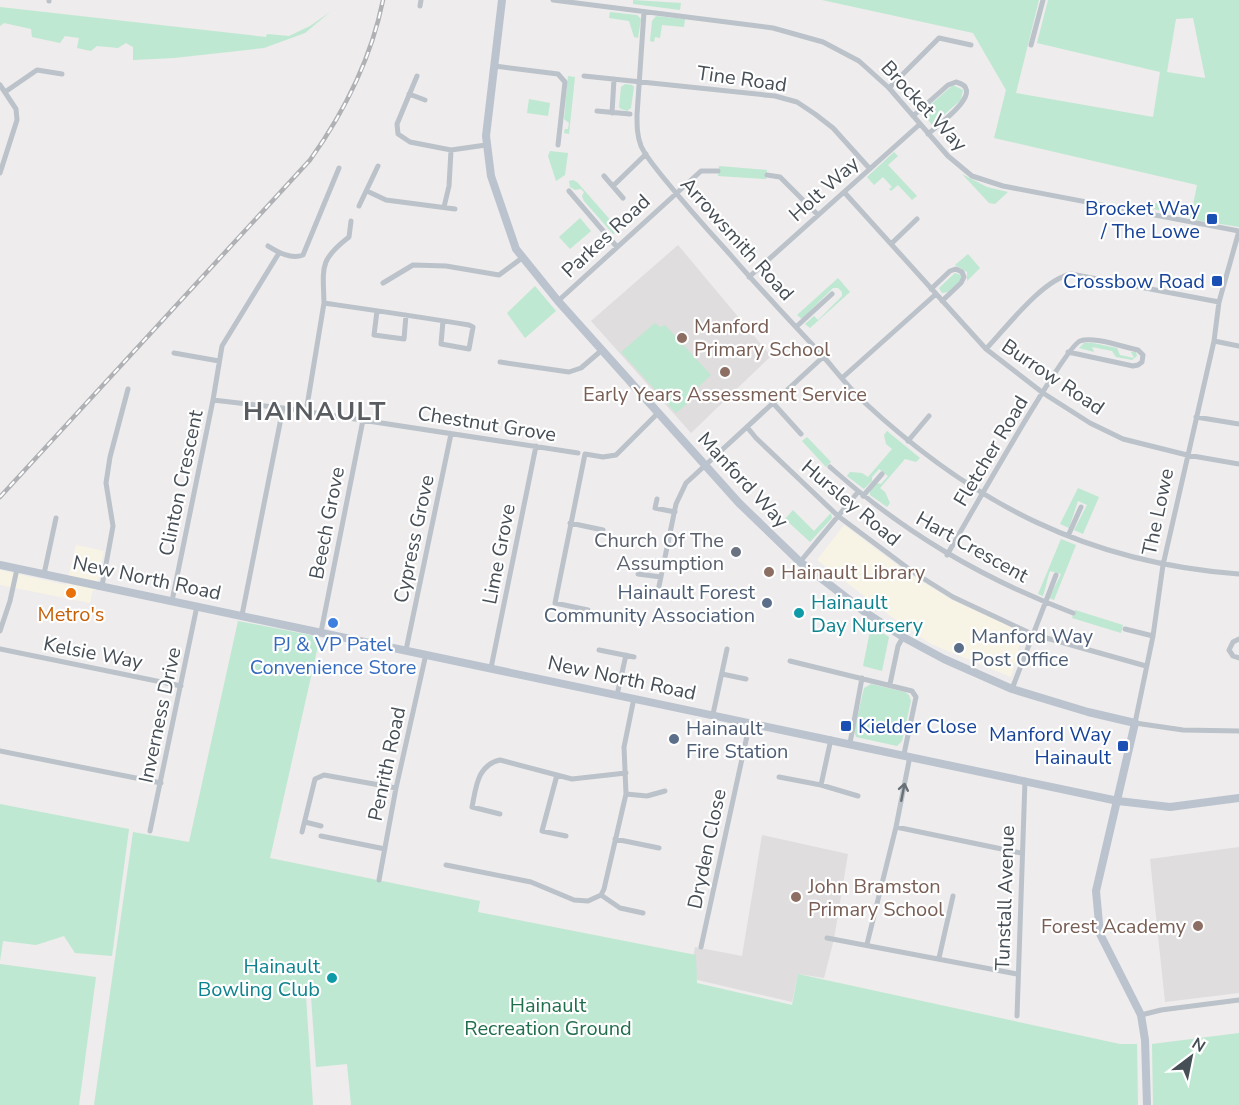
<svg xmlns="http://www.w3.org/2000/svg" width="1239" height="1105" viewBox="0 0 1239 1105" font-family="'Nunito Sans',sans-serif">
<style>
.commercial{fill:#f8f4e5}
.education{fill:#dfdddd}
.green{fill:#bee8d1;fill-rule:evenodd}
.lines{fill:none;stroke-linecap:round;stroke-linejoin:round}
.street{stroke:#bbc2c9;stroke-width:5}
.secondary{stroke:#bbc3ce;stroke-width:8}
.rail-casing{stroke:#afb1b5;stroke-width:4.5}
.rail{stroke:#fff;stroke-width:2;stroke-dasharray:7;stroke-linecap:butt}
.oneway{stroke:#697178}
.transit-dot{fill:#1a4fb4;stroke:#fff;stroke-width:2}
.education-dot{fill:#8d6e63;stroke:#fff;stroke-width:2}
.worship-dot{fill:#6b7280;stroke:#fff;stroke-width:2}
.food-dot{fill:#e8710a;stroke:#fff;stroke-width:2}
.service-dot{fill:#5c6f8a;stroke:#fff;stroke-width:2}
.culture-dot{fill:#0f9aa8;stroke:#fff;stroke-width:2}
.shop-dot{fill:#3f7fe0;stroke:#fff;stroke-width:2}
.labels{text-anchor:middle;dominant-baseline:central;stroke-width:4.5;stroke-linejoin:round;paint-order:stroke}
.street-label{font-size:20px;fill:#464e56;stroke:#fff}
.transit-label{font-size:20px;fill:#164399;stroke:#fff;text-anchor:end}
.education-label{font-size:20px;fill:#785e54;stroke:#fff;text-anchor:start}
.worship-label{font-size:20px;fill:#5b616d;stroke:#fff;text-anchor:end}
.service-label{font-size:20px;fill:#4e5e75;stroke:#fff;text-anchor:start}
.culture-label{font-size:20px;fill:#0d838f;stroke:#fff;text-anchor:start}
.food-label{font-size:20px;fill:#c56008;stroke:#fff}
.shop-label{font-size:20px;fill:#366cbe;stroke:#fff}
.park-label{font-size:20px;fill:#216e4c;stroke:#fff}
.district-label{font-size:26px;font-weight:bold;letter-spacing:1.5px;fill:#595c60;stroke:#fff}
</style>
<rect width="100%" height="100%" fill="#eeecec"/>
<path class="commercial" d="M844,525L905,571L952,600L1023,632L1011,677L931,644L889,615L817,560Z
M76,545L104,551L96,590H93L90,603L0,585V570L66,585Z"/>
<path class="education" d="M678,245L771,356L691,433L591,321Z
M762,835L848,854L834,939L824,978L798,974L792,1002L689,978L695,947L742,956Z
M1239,847V993L1165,1002L1150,859Z"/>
<path class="green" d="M633,0L681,3L680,10L633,4Z
M822,0H1039L1016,93L1153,117L1160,72L1037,43L1048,0H1239V227L1190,219V217L1153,209L1155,203L1192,210L1197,185L994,138L1006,90L973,33ZM1193,18L1205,77V78L1167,72L1176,19Z
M0,7L266,37L267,34L289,36L310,26L330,12L305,33L264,48L174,58L133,60V47L126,43L118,48L97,46L91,51L77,48L79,38L65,36L60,43L32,37L31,29L4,23L0,26Z
M610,12L637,15L641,19L638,38L634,37L629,21L609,18Z
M656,16L685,19L684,27L662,25L660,38L655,37L654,42L650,41L652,21Z
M568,76L575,77L569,134L564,133L565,129H568L569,123L564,119Z
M625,84L632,85L634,87L631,108L627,111L621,109L619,107L621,87Z
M953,85L963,90L961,100L932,125L922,112Z
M529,99L550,103L548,116L527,113Z
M550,151L568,153L565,175L556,181L548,156Z
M894,152L898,156L888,165L917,196L912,200L898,185L891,191L889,189L892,187L883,177L874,185L867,177Z
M719,166L767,170L766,179L718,176Z
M962,174L987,187L1008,192L995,204L989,203Z
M573,180L577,182L620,231L613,234L584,201L582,196L584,192L581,189L575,190L570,187L569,181Z
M580,218L591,231L570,249L559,237Z
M968,254L980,268L967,281V272L955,265Z
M955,273L961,275V280L948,292L942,293L939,288Z
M838,278L850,292L810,328L805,324L814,316L818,320L842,296V292L838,288H833L802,319L797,315Z
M535,286L556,311L525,338L507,313Z
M655,323L660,327L665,325L711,375L696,389L689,393L688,403L676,413L621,352Z
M1084,343H1093L1117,348L1120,355L1134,358L1131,352H1136L1137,356L1132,360L1116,357L1112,351L1092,347L1094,352L1079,348Z
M887,431L920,458L916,462L905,459L880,488L885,492L890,503L887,507L870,495V492L876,483L881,484L888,476L879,469L872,477V481L864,489L847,476L850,472L862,473L868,477L892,449L886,444L884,435Z
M807,437L831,462L826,467L802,441Z
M1078,488L1099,497L1083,534L1074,530L1087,505L1078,501L1069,528L1060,524Z
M793,510L814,531L831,513L832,518L810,542L785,519Z
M1061,539L1076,545L1054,600L1049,598L1061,574L1050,571C1047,579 1046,587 1043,596L1038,594Z
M1075,610L1123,625L1121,633L1072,618Z
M238,621L320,637L270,858L480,901L478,912L696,955L697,983L792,1005L798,974L1120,1044H1137L1138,1105H351L347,1064L316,1067L311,997L306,996L313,1105H94L133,832L189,842Z
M871,626L889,637L882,671L863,666Z
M871,684L905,692L909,695L911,701L902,741L897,746L856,737L854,731L864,688Z
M0,804L129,829L112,956L75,953L64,936L36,945L3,941L0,961Z
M0,964L96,977L79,1105H0Z
M1239,1033V1105H1153L1152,1044Z"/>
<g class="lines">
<path class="street" d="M553,0L773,28L823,42L859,61L889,88L948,156L972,176L1003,186L1239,231
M49,1V0
M420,6L421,0
M644,12L637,115C637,126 637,136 641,146C646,157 655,167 662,176C683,202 705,227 727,251C758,287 790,321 822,355C836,371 849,388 864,402C974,504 1088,563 1239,574
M1031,45L1043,0
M495,66L558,74L565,82L558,145
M417,76L397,124L398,134L410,142L451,150L486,145
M584,76L775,96L797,102L815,114L833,128L870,169
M0,85L16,109L17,120L0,173
M889,88L939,38L971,45
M5,92L37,70L62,74
M409,94L425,100
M597,111L630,114
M612,113L614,79
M913,116L948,85L956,82C988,90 938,125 928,134
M767,175L780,177L818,215
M604,176L623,198
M613,186L646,154
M367,191L386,200L455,209
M569,191L617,247
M844,192L986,349L1043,393L1090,423L1123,439L1187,455L1239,464
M359,206L378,166
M444,207L449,186L451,150
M1239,231L1219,302L1214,341L1163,565L1153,636L1135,723L1183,730L1239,731
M891,244L917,219
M268,246C278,252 291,260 303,255L339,168
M749,277L920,124
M383,283L413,265L446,266L499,275L522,258
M931,289L950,271L956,269L962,272L964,277L961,283L942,301
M558,301L701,171H718
M324,303C323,267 319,260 349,237L351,221
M377,311L374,335L404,339L406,315
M796,327L832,294
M1214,341L1239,346
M986,349C1007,327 1042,280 1071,274L1219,302
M174,353L219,361
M500,362L569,372L581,368L602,350
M842,378L936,294
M213,400L222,346L279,253
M773,403L801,434
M283,408L578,453
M306,412L324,303C372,310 421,317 469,325L473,327L469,349L441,344L443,321
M1196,417L1239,424
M747,427L756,438L838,516L913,572L953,597L1032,634L1146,666
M908,441L929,416
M830,467C903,532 981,578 1073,613
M863,496L882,474
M657,499L655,508L675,512
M570,523L603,530
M1068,536L1081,507
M947,555C963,528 1064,347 1080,341C1093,336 1123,347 1138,350L1143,355L1142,362L1138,365L1133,366L1068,352
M800,562L858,492
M44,574L56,518
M638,574L661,577
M102,586L113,526L106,483L110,457L128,389
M658,591L676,504L686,483L823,357
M172,601L213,400L283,408L242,615
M588,610L555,603L585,454L603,457L616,455L658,413
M1125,629L1153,636
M0,631L10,601L17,569
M321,632L363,420
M1239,639L1233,642L1229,650L1233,656L1239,658
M0,649L181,686
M406,650L451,434
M599,650L634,657
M790,661L912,691L916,697L904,754
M491,668L536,446
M722,674L746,679
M890,684L898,646L903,637
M1012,689L1056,575
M617,695L626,655
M713,714L727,649
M850,743L862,678
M0,751L161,783
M557,775L542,831L566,836
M779,777L821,785L858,796
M821,785L831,739
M626,794L647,796L665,791
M500,814L472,807C476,788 477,765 500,760L572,779L626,773
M305,822L321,826
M896,827L1021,853
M150,831L197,606
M302,832L315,779L324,775L396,788
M321,836L385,849
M615,839L659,848
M446,865L531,882L574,900L588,901L601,895L604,889L626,794L624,747L634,698
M379,880L396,788L426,654
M601,895L620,908L643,913
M827,938L1017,974
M867,944L896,827L910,756
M701,947L750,722
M939,958L953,896
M1141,1015L1161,1010L1239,1000
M1017,1016L1025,780"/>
<path class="secondary" d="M502,0L486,136L491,176L516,249L558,301L739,503L800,562L865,612L903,637L944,659L1012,689L1088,712L1135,723L1096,891L1100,934L1141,1015L1145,1040L1147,1105
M0,565L1118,801L1170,807L1239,798"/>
<g class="rail-casing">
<path id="rail" d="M0,497L310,160C345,111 371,59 383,0"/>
</g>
<use href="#rail" class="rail"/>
</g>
<defs><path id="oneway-shaft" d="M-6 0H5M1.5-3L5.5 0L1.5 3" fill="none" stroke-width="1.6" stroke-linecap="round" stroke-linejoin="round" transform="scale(1.5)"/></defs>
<use class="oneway" href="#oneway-shaft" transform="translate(903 792) rotate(-79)"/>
<g class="transit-dot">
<rect x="1206" y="213" width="12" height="12" rx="3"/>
<rect x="1211" y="275" width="12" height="12" rx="3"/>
<rect x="840" y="720" width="12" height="12" rx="3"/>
<rect x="1117" y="740" width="12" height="12" rx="3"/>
</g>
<g class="education-dot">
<circle cx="682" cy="338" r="6"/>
<circle cx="725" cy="372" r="6"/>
<circle cx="769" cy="572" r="6"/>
<circle cx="796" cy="897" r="6"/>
<circle cx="1198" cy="926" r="6"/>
</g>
<circle class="worship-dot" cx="736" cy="552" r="6"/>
<circle class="food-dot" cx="71" cy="593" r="6"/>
<g class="service-dot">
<circle cx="767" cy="603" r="6"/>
<circle cx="959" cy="648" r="6"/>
<circle cx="674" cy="739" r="6"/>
</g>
<g class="culture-dot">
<circle cx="799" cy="613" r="6"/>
<circle cx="332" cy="978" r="6"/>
</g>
<circle class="shop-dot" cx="333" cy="623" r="6"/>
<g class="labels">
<g class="street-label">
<text transform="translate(742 79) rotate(8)">Tine Road</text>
<text transform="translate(924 106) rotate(47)">Brocket Way</text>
<text transform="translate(824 189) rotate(-42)">Holt Way</text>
<text transform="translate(606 236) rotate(-43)">Parkes Road</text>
<text transform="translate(737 239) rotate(48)">Arrowsmith Road</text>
<text transform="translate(1053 377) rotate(34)">Burrow Road</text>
<text transform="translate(487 424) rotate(9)">Chestnut Grove</text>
<text transform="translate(991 451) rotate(-59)">Fletcher Road</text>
<text transform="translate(743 480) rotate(47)">Manford Way</text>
<text transform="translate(181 483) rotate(-78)">Clinton Crescent</text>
<text transform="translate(851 503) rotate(40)">Hursley Road</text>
<text transform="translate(1158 512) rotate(-78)">The Lowe</text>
<text transform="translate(327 523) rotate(-79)">Beech Grove</text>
<text transform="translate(414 539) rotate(-78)">Cypress Grove</text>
<text transform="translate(972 547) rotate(29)">Hart Crescent</text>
<text transform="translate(499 554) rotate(-79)">Lime Grove</text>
<text transform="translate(147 578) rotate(12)">New North Road</text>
<text transform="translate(93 653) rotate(11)">Kelsie Way</text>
<text transform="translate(622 678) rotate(12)">New North Road</text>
<text transform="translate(160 715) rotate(-78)">Inverness Drive</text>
<text transform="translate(387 764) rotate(-78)">Penrith Road</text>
<text transform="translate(707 849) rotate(-78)">Dryden Close</text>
<text transform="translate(1005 898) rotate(-88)">Tunstall Avenue</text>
</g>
<g class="transit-label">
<text x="1200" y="208">Brocket Way<tspan x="1200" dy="23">/ The Lowe</tspan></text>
<text x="1205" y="281">Crossbow Road</text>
<text x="858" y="726" text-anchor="start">Kielder Close</text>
<text x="1111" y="734">Manford Way<tspan x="1111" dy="23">Hainault</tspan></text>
</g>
<g class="education-label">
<text x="694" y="326">Manford<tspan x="694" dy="23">Primary School</tspan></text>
<text x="725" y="394" text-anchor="middle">Early Years Assessment Service</text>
<text x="781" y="572">Hainault Library</text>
<text x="808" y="886">John Bramston<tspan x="808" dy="23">Primary School</tspan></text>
<text x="1186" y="926" text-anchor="end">Forest Academy</text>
</g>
<g class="worship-label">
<text x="724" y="540">Church Of The<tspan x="724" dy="23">Assumption</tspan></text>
</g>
<g class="service-label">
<text x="755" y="592" text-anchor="end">Hainault Forest<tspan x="755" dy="23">Community Association</tspan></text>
<text x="971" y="636">Manford Way<tspan x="971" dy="23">Post Office</tspan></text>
<text x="686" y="728">Hainault<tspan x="686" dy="23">Fire Station</tspan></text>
</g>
<g class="culture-label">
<text x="811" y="602">Hainault<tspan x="811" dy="23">Day Nursery</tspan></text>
<text x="320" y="966" text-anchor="end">Hainault<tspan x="320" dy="23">Bowling Club</tspan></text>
</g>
<g class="food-label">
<text x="71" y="614">Metro's</text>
</g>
<g class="shop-label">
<text x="333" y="644">PJ &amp; VP Patel<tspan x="333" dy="23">Convenience Store</tspan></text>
</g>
<g class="park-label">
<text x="548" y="1005">Hainault<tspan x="548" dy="23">Recreation Ground</tspan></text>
</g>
<g class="district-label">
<text x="315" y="411">HAINAULT</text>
</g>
</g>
<g transform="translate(1191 1057) rotate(32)" stroke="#ffffff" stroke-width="4.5" paint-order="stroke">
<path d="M0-4.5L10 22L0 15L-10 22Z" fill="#464e56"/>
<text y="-9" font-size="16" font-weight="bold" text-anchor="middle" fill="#464e56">N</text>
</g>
</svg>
